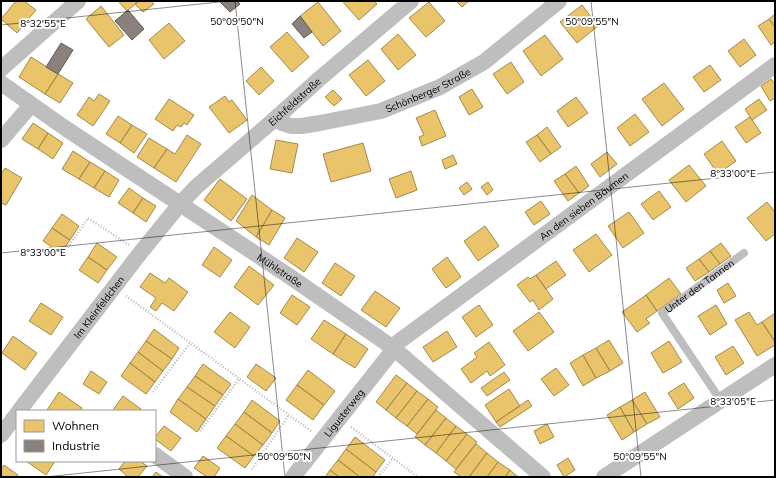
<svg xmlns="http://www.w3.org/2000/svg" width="776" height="478" viewBox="0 0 776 478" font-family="Mulish,sans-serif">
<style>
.homes{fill:#e9c46a;stroke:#a3894a}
.industry{fill:#8a817c;stroke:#615a57}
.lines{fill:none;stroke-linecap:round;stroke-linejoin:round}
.path{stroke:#b9b9b9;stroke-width:2.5;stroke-dasharray:1 2;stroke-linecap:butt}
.lane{stroke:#bebebe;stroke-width:8}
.street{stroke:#bebebe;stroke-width:16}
.ticks{fill:none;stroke:#000;stroke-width:1;stroke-opacity:0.45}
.labels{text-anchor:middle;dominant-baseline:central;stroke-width:4;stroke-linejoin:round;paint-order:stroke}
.street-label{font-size:10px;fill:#000;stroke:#fff}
.ticks-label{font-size:10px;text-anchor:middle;fill:#000;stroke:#fff;stroke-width:4;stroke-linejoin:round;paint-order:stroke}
</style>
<rect width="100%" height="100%" fill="#fff"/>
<path class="homes" d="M16,1H24L36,10L17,33L1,19Z
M118,1H139L127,11Z
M139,1H151L154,4L143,12L135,4Z
M342,1H374L377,4L359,20Z
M456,1H469L462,7Z
M318,2L341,31L323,46L300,16Z
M429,2L445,21L426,37L409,18Z
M582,5L598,26L577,43L560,22Z
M101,6L124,35L109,47L86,19Z
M775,14V27L769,19Z
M769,19L775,27V42L771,45L758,26Z
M169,23L185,41L164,59L149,40Z
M287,32L309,57L292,72L270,47Z
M398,34L416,55L398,70L381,49Z
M545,35L563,59L541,76L523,51Z
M744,39L756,55L740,67L728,51Z
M31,57L58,74L45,94L19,77Z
M368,60L385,81L366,96L349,75Z
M511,62L524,82L507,94L493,74Z
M710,65L721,80L704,92L693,77Z
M261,67L274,81L259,95L246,81Z
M58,74L73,83L60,103L45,94Z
M771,79L775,84V98L770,101L761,86Z
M664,83L684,109L662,126L642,99Z
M472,89L483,107L469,115L459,97Z
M333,90L342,99L334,106L325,97Z
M99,94L110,101L93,126L77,115L89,97L94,101Z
M225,96L229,102L232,100L247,120L229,133L209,107Z
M576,97L588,113L568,127L557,111Z
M169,99L194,115L187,125L184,123L181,127L177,125L173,131L155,119Z
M759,99L767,110L752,120L745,109Z
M435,110L446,136L422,146L419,137L424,135L416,118Z
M635,114L649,132L630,146L617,128Z
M118,116L132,125L120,143L106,134Z
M750,117L761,133L746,143L735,127Z
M33,123L48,133L38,149L22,139Z
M132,125L147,134L134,153L120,143Z
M547,127L561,147L551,154L537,135Z
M48,133L63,143L53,159L38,149Z
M187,135L201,144L176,182L154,168L167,149L175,154Z
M537,135L551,154L540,162L526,142Z
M149,138L167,149L154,168L137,157Z
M276,140L298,144L292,173L270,169Z
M722,141L736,161L718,174L704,154Z
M363,143L371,171L331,182L323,154Z
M73,151L90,162L79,179L62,169Z
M607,152L617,164L600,177L591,164Z
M453,155L457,164L445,169L442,160Z
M90,162L105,171L94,188L79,179Z
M689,165L706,186L686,202L669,180Z
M576,166L589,186L579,193L565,174Z
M5,168L22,178L6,205L1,203V174Z
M105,171L119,180L109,197L94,188Z
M411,171L417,190L396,198L389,179Z
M565,174L579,193L568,201L554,181Z
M220,179L247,199L231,221L204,200Z
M467,182L472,189L464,195L459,188Z
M488,182L493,190L487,195L481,187Z
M129,188L143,198L133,213L118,203Z
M659,191L671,207L653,220L641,204Z
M252,195L272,210L256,237L236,221Z
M143,198L156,206L146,222L133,213Z
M541,201L550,214L534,225L525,212Z
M767,202L775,212V234L766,241L747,218Z
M272,210L285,218L269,245L256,237Z
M629,212L644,233L623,248L608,226Z
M62,214L79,226L70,240L52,228Z
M485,226L499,246L478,261L464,241Z
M52,228L70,240L61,253L43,241Z
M596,234L612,255L589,272L573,250Z
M297,238L318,252L304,272L284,258Z
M97,243L117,257L107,270L88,257Z
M721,243L731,256L720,264L710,251Z
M214,247L232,260L220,277L202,265Z
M710,251L720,264L709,272L699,259Z
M88,257L107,270L98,283L79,270Z
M447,257L461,277L446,288L432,269Z
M699,259L709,272L695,281L686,268Z
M556,261L566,275L546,289L536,275Z
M335,263L355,276L341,296L322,283Z
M249,266L274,285L258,305L234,287Z
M150,273L165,283L169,278L188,292L174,311L162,303L156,311L150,307L156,298L140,287Z
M536,275L553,299L539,310L533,300L530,302L517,285L528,277L530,279Z
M669,278L681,294L657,311L646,295Z
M728,283L736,296L724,303L717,290Z
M375,291L400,308L386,327L361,310Z
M292,295L310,307L297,325L280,313Z
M646,295L657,311L646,319L650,323L637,332L622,312Z
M41,303L63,317L51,335L29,321Z
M479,305L493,325L476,337L462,317Z
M716,305L727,324L710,335L698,316Z
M230,312L250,327L235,348L214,332Z
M539,312L554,332L528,351L513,331Z
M749,312L757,325L762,322L775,342V345L757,356L735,320Z
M775,313V342L762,322Z
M324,320L346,334L333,354L311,339Z
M154,329L179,348L172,359L146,341Z
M447,331L457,347L433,362L423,347Z
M346,334L368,349L355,368L333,354Z
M13,336L37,353L25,370L2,353Z
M609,340L623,363L610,371L596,348Z
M146,341L172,359L163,371L138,352Z
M669,341L682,362L663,373L651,353Z
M489,342L505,365L490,376L487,371L471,383L461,369L477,357L474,353Z
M733,346L744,363L726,375L715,357Z
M596,348L610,371L596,378L583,355Z
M138,352L163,371L155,382L130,363Z
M583,355L596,378L583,386L570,363Z
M130,363L155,382L146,394L121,376Z
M203,364L231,384L223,395L195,376Z
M256,364L276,378L266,391L247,377Z
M556,368L569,385L554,396L541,379Z
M308,370L335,391L324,405L297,385Z
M91,371L107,382L99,394L83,384Z
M504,372L510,380L487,396L481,388Z
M396,375L407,383L386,410L376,402Z
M195,376L223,395L215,406L187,387Z
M407,383L417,391L396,418L386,410Z
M684,383L694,398L678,409L668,393Z
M297,385L324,405L313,420L286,400Z
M187,387L215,406L206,419L178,399Z
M509,389L520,406L496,422L485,405Z
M417,391L428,399L407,426L396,418Z
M59,392L82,408L80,411H49L47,410Z
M645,392L660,417L647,424L632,400Z
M123,396L141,409L139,411H114L113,410Z
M178,399L206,419L197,432L170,412Z
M428,399L438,407L417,434L407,426Z
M252,400L280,421L272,433L244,412Z
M528,400L532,406L500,427L496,422Z
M632,400L647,424L634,432L620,407Z
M620,407L634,432L622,440L607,415Z
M436,410L446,418L425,445L415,437Z
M244,412L272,433L263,445L235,424Z
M446,418L456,426L436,453L425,445Z
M235,424L263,445L254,456L226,436Z
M547,424L554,437L540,444L534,431Z
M164,426L181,438L171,451L155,439V437Z
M456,426L467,434L446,461L436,453Z
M467,434L477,442L456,469L446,461Z
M226,436L254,456L245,468L217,448Z
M355,437L385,460L376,472L346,449Z
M476,444L487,453L469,477H461L454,472Z
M346,449L376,472L373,477H360L338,460Z
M487,453L498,462L487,477H469Z
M203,456L220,468L214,477H207L194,468Z
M568,458L575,470L564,477L557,465Z
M338,460L360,477H339L330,470Z
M26,461H55L46,475Z
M125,461H140L147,466L138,477H128L119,469Z
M498,462L510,470L505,477H487Z
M4,465L18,475L16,477H1V469Z
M330,470L339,477H325Z
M510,470L518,477H505Z
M156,472L163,477H152Z"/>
<path class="industry" d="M219,1H232L233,2L234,1H237L240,4L230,12Z
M128,10L144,29L132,40L115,21Z
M300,16L312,32L304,38L292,24Z
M61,43L73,50L58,74L46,67Z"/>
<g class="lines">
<path class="path" d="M66,250L88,218L129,245
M126,296L311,431
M153,392L190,343
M351,427L418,477
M200,431L239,379
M252,469L289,415
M378,477L393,458"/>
<path class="lane" id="s1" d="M721,401L662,313L744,253"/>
<g class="street">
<path d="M1,69L78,1"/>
<path id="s2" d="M1,83L65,128L286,274L392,347L543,477"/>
<path id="s3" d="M276,118L282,123L291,126H302L320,123L381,111L440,87L484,62L559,1"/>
<path d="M1,140L31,105"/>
<path id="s4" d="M392,347L401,340L775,65"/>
<path id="s5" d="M19,411L141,252L180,204L196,187L276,118L318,80L411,1"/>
<path d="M1,435L17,414"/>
<path d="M155,455L185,477"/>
<path id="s6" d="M293,477L394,349"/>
<path d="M604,477L775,365"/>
</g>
</g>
<path class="ticks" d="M235,1L285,477M591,1L641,477M1,25L228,1M1,253L775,172M45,477L775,400"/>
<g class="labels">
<g class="street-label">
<text stroke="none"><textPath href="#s3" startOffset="160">Schönberger Straße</textPath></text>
<text stroke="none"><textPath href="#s5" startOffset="416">Eichfeldstraße</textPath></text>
<text stroke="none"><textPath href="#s4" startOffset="238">An den sieben Bäumen</textPath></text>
<text stroke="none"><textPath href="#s2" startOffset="336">Mühlstraße</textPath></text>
<text stroke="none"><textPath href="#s1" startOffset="152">Unter den Tannen</textPath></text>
<text stroke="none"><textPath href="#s5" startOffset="131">Im Kleinfeldchen</textPath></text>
<text stroke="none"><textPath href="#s6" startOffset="82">Ligusterweg</textPath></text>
</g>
</g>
<g class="ticks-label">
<text x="237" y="25">50°09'50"N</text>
<text x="592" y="25">50°09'55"N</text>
<text x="43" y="27">8°32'55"E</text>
<text x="733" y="177">8°33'00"E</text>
<text x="43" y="256">8°33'00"E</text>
<text x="733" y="405">8°33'05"E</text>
<text x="284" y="460">50°09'50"N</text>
<text x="640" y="460">50°09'55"N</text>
</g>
<rect width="776" height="478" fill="none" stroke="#000000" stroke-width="4"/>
<rect x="16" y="410" width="140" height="52" fill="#ffffff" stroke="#999999"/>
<rect x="24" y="420" width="20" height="12" fill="#e9c46a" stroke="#999999"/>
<text x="52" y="430" font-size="12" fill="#000000">Wohnen</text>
<rect x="24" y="440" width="20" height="12" fill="#8a817c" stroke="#999999"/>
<text x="52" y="450" font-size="12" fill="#000000">Industrie</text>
</svg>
